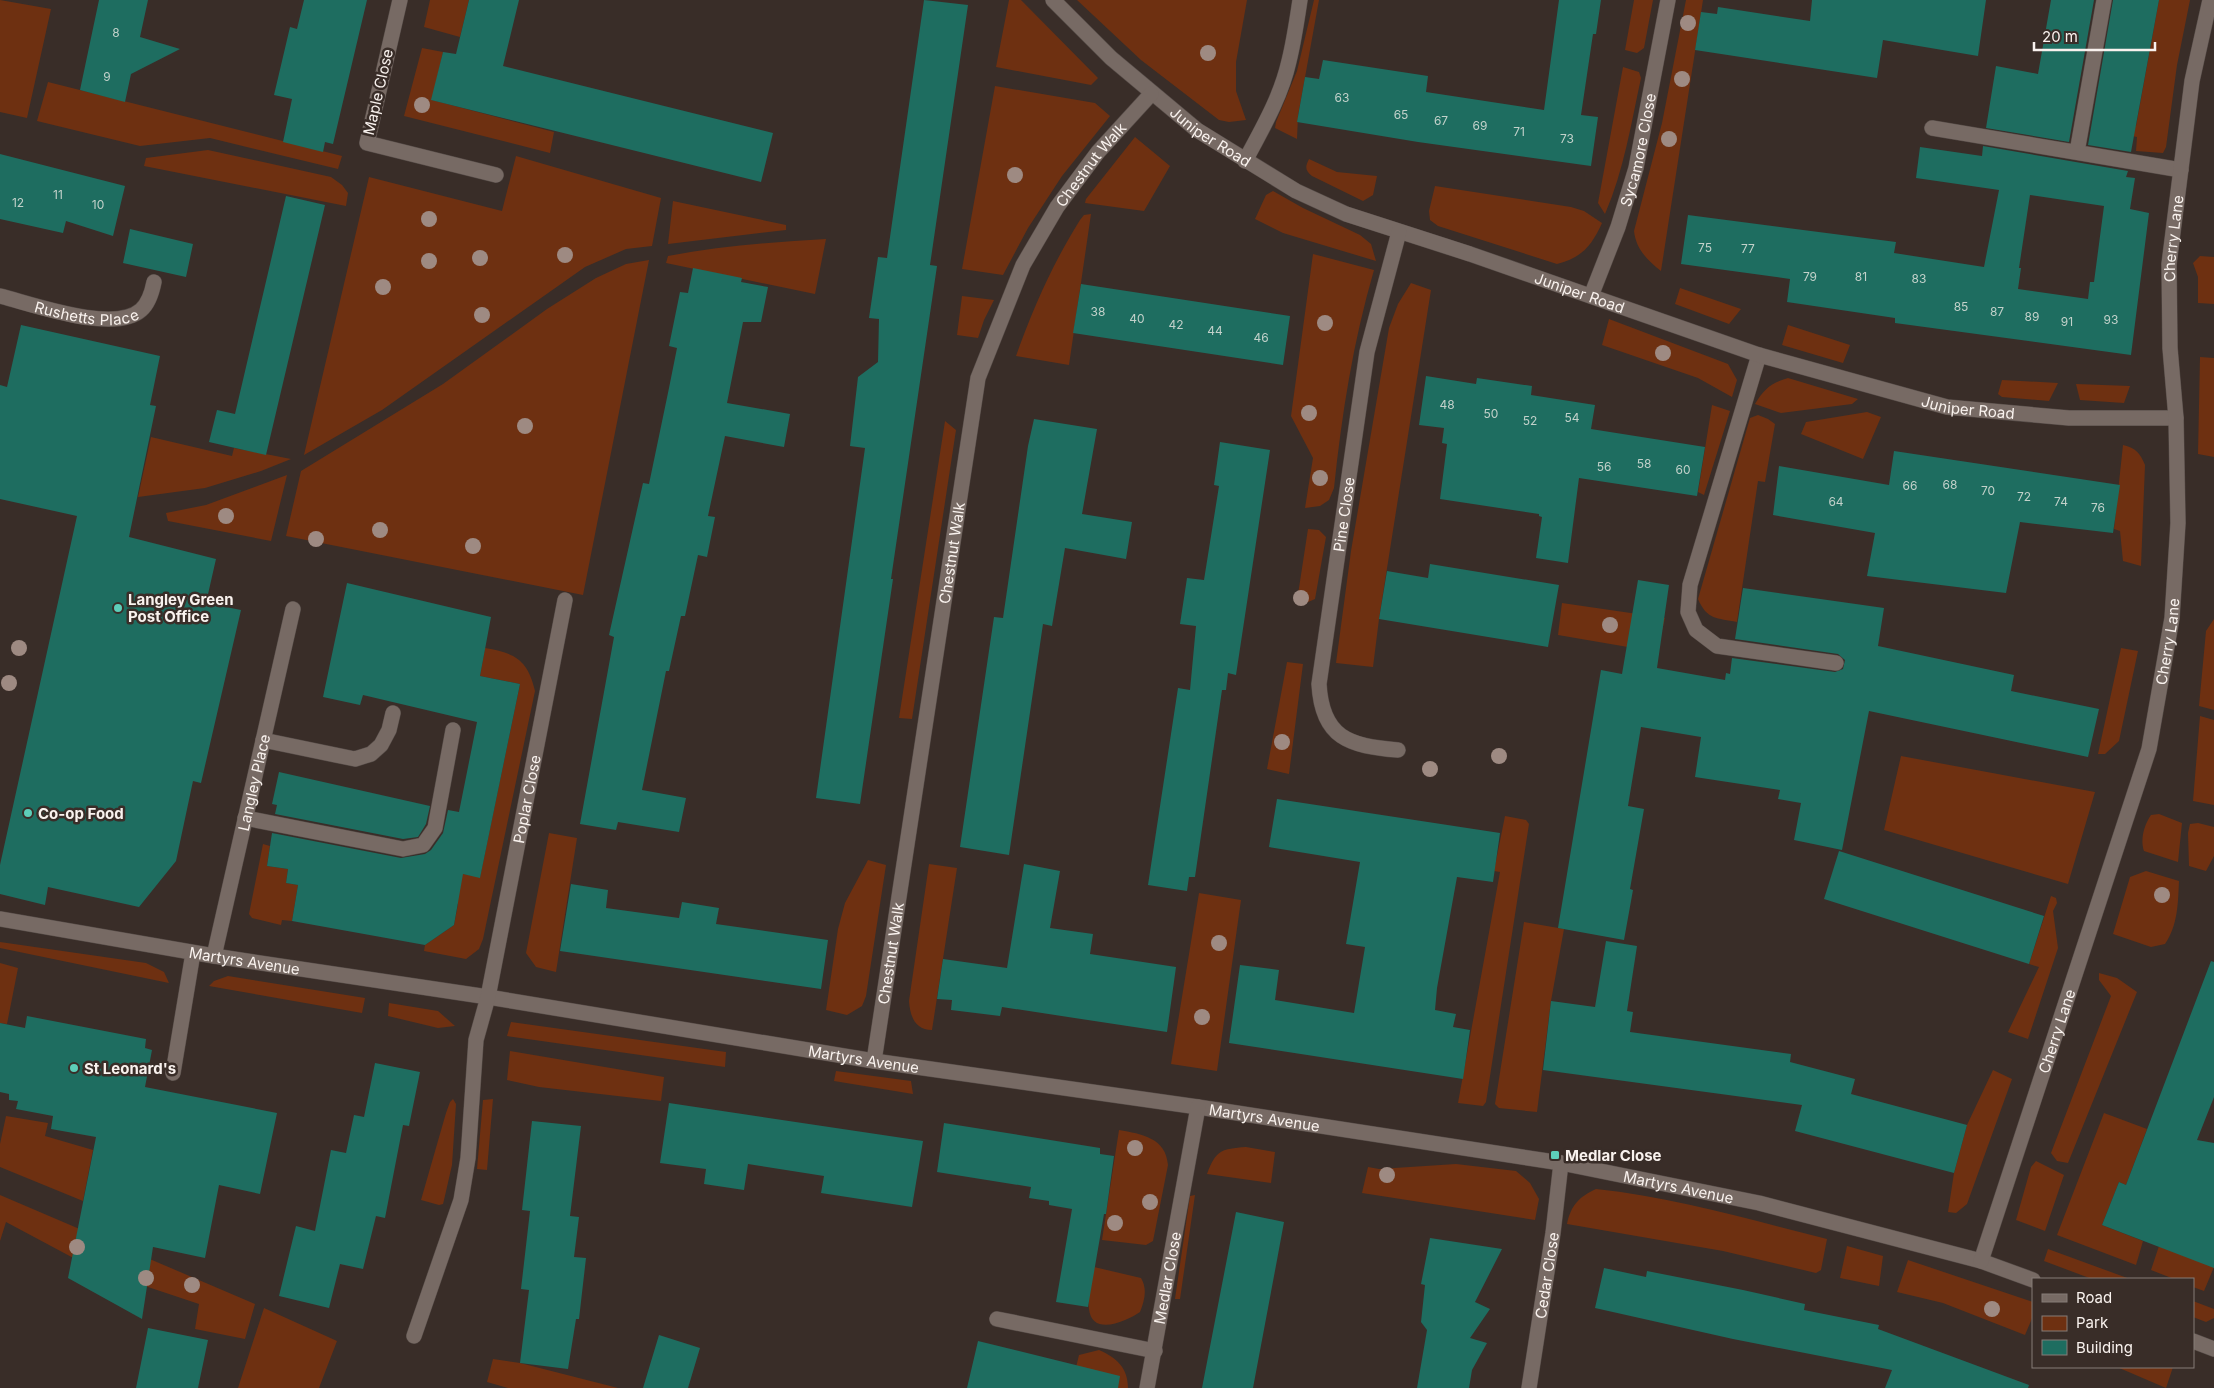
<svg xmlns="http://www.w3.org/2000/svg" width="2214" height="1388" viewBox="0 0 2214 1388" font-family="Inter,sans-serif">
<style>
.green{fill:#6e3011}
.building{fill:#1e6d60;fill-rule:evenodd}
.lines{fill:none;stroke-linecap:round;stroke-linejoin:round}
.service-casing{stroke:#544a46;stroke-width:16}
.minor-casing{stroke:#544a46;stroke-width:16}
.service{stroke:#776a64;stroke-width:15}
.minor{stroke:#776a64;stroke-width:15}
.tree{fill:#9e8a82}
.poi-dot{fill:#5dceb9;stroke:#392d28;stroke-width:2}
.labels{text-anchor:middle;dominant-baseline:central;stroke-width:5;stroke-linejoin:round;paint-order:stroke}
.number-label{font-size:12px;fill:#c2d1ca}
.street-label{font-size:15px;fill:#f9f2ee;stroke:#392d28}
.poi-label{font-size:15px;font-weight:bold;fill:#f9f2ee;stroke:#392d28;text-anchor:start}
</style>
<rect width="100%" height="100%" fill="#392d28"/>
<path class="green" d="M0,0L51,9L27,118L0,112Z
M430,0H469L460,37L424,27Z
M1009,0H1021L1098,78L1091,85L996,67Z
M1077,0H1247L1236,62V91L1246,120L1229,122L1219,120L1141,60Z
M1314,0H1319L1298,116L1297,139L1275,128L1276,122L1297,71Z
M1634,0H1653L1644,48L1637,53L1625,50Z
M1686,0H1703L1661,271C1647,260 1636,249 1634,231L1662,123Z
M2159,0H2190L2177,65L2166,147L2163,153L2136,151L2137,137L2103,130L2136,126Z
M422,48L443,52L432,100L554,132L550,153L404,116Z
M1623,67L1639,72L1641,78C1631,124 1624,170 1605,214L1598,203Z
M48,82L342,156L338,169L210,138L140,146L37,121Z
M995,86L1095,103L1110,116L1062,176L1028,228L1003,275L962,269Z
M1135,137L1170,166L1144,211L1085,203L1086,199Z
M208,150L331,177L342,185L348,193L346,206L144,166L146,158Z
M516,156L661,198L652,246L626,249L585,267L382,410L304,455L369,177L502,211Z
M1309,159L1337,172L1377,176L1373,195L1363,201L1312,176C1305,170 1305,167 1309,159Z
M1435,186L1571,207L1584,211L1602,223C1592,245 1582,258 1557,264L1438,226L1430,220L1429,211Z
M1273,191L1303,208L1360,235L1371,244L1376,261L1283,233L1255,219L1266,195Z
M673,201L786,225V230L668,244Z
M1091,214L1069,365L1016,356C1033,308 1053,263 1080,220L1084,215Z
M826,239L815,294L666,263L668,256C721,246 773,242 826,239Z
M1313,254L1374,270C1353,342 1342,413 1334,488L1329,500L1320,506L1305,508L1313,458L1291,416Z
M2200,256L2214,257V304L2198,303V277L2193,263Z
M649,260L583,595L286,536L301,471L443,384L547,309L596,278L626,264Z
M1411,283L1431,290L1379,619L1373,667L1336,663L1351,551L1389,328L1398,304Z
M1680,288L1741,309L1729,324L1675,304Z
M962,296L994,300L984,320L978,338L957,335Z
M1609,319L1728,364L1737,380L1732,397L1698,378L1602,345Z
M1788,325L1850,345L1843,363L1782,345Z
M2200,357L2214,358V457L2198,454Z
M1788,378L1858,399L1852,404L1781,413L1755,404C1764,389 1771,383 1788,378Z
M2002,380L2058,383L2049,401L2002,397L1998,394Z
M2076,384L2130,386L2124,403L2080,400Z
M1712,405L1730,411L1704,495L1698,492Z
M1867,412L1881,417L1863,459L1801,434L1806,422Z
M1758,415L1768,419L1775,424L1765,482L1758,481L1737,622C1717,618 1707,620 1698,599L1750,418Z
M945,421L956,430L912,719L899,718Z
M151,437L232,456L234,448L291,459L261,471L205,488L138,497Z
M2123,445C2136,448 2140,453 2145,465L2141,566L2123,561L2120,531L2114,529Z
M287,475L271,541L168,521L166,513L206,505Z
M1308,529L1319,530L1326,537L1315,599L1306,603L1297,601Z
M1562,603L1665,618L1657,652L1558,635Z
M2214,619V710L2199,706L2206,631Z
M485,648C515,653 528,660 535,691L483,939L479,949L466,959L424,951L425,945L454,925L458,904L429,899L447,871L480,877L520,684L480,676Z
M2121,648L2138,651L2119,741L2105,754H2098Z
M1287,662L1303,664L1289,774L1267,769Z
M2200,716L2214,720V805L2193,801Z
M1901,756L2095,792L2068,884L1884,830Z
M2159,814L2182,823L2178,862L2144,851C2140,840 2144,825 2151,815Z
M1505,816L1526,820L1529,824L1486,1102L1483,1106L1458,1103L1500,872L1494,871Z
M2198,823L2214,827V856L2206,871L2189,866L2188,833L2190,824Z
M549,833L577,838L556,972L536,967L526,953Z
M263,844L270,846L267,866L288,869L286,883L298,885L292,921L282,920L281,925L252,918L249,914Z
M868,860L886,865L866,996L862,1006L847,1015L826,1010L838,929L845,903Z
M929,864L957,868L932,1030C915,1030 910,1016 909,1001Z
M2146,871L2179,881C2178,903 2178,925 2165,944L2151,947L2113,934L2130,877Z
M1199,893L1241,900L1217,1071L1171,1064Z
M2051,896L2056,898L2057,903L2053,911L2058,948L2028,1039L2008,1032L2039,967L2029,964Z
M1524,922L1564,929L1551,1001L1537,1112L1499,1108L1495,1104Z
M0,942L146,963L164,972L169,983L0,948Z
M0,963L18,968L7,1024L0,1023Z
M2099,973L2117,978L2137,992L2068,1163L2057,1161L2051,1153L2111,996L2099,980Z
M228,976L365,998L362,1013L209,986L214,981Z
M389,1003L438,1011L455,1026L438,1028L388,1016Z
M511,1022L726,1052L725,1067L507,1036Z
M510,1051L664,1077L661,1101L539,1087L507,1080Z
M1993,1070L2012,1079L1967,1204L1956,1213L1948,1212L1954,1173L1967,1125Z
M836,1071L911,1081L913,1094L834,1081Z
M453,1099L456,1104L452,1165L444,1200L443,1204L439,1205L421,1200L446,1113L450,1102Z
M493,1099L487,1170L477,1169L483,1100Z
M2104,1113L2147,1129L2126,1185L2119,1182L2102,1225L2143,1241L2136,1265L2057,1235Z
M6,1116L48,1123L45,1136L93,1150L83,1201L0,1167V1144Z
M1119,1130C1142,1134 1166,1138 1168,1165L1153,1241L1146,1245L1102,1240Z
M1246,1147L1275,1152L1271,1183L1207,1174C1216,1150 1221,1149 1246,1147Z
M2036,1161L2064,1175L2045,1231L2016,1220L2031,1167Z
M1456,1164L1516,1171L1530,1183L1539,1199L1535,1220L1362,1193L1368,1167L1379,1169Z
M1596,1189C1674,1197 1751,1220 1827,1239L1821,1270L1816,1273L1723,1251L1567,1224C1571,1205 1579,1197 1596,1189Z
M0,1195L255,1304L245,1339L195,1329L199,1304L94,1269L6,1222L0,1241Z
M1195,1195L1180,1299H1175L1190,1196Z
M1847,1246L1883,1256L1879,1286L1840,1278Z
M2159,1246L2214,1267L2204,1291L2193,1287V1279H2174L2151,1270Z
M2048,1249L2130,1279H2092L2044,1261Z
M1908,1260L2033,1302V1316L2025,1335L1943,1303L1897,1292Z
M1094,1267L1141,1278C1148,1290 1144,1301 1140,1312C1127,1321 1092,1337 1089,1309C1087,1297 1092,1280 1094,1267Z
M2193,1301L2214,1309V1318L2206,1322L2193,1317Z
M264,1308L337,1341L319,1388H238Z
M1099,1350C1117,1358 1128,1368 1128,1388H1071L1079,1355Z
M493,1359L520,1363L618,1388H508L487,1382Z
M2117,1367H2173L2166,1388Z"/>
<path class="building" d="M99,0H148L140,37L180,49L131,74L125,102L80,90Z
M304,0H367L333,144L325,142L323,152L283,142L292,99L274,95L290,27L297,29Z
M469,0H519L503,66L773,133L761,182L431,100L443,52L456,54Z
M924,0L968,5L930,265L937,266L891,579H893L860,804L816,798L865,448L850,446L858,377L878,362L879,319L869,318L878,257L887,258Z
M1559,0H1601L1596,34H1593L1581,115L1598,117L1591,166L1418,142L1297,122L1305,77L1319,79L1323,60L1428,76L1426,92L1544,110Z
M1812,0H1986L1978,56L1883,40L1877,78L1695,50L1701,12L1717,14L1718,7L1810,21Z
M2051,0H2094L2069,142L1986,128L1996,66L2038,74Z
M2113,0H2159L2131,152L2088,145Z
M1983,146L2128,171L2126,177L2135,178L2130,209L2149,213L2131,355L1895,323V318L1787,302L1790,279L1681,264L1688,215L1896,242L1894,253L1984,267L1999,190L1916,178L1920,147L1982,156ZM2030,195L2104,206L2094,282H2090L2088,299L2018,289L2021,268H2019Z
M0,154L125,186L113,236L66,221L63,233L0,219Z
M286,196L325,205L266,455L209,442L217,410L235,414Z
M130,229L193,244L186,277L123,263Z
M693,268L742,278L741,282L768,287L761,322H743L727,403L790,414L784,447L725,436L708,516L715,517L707,557L698,555L685,616H681L669,671H666L642,790L686,798L679,832L618,822L616,830L580,824L614,637L609,635L643,483L649,484L669,388L677,348L669,346L680,292L688,293Z
M1081,284L1290,316L1283,365L1073,333Z
M21,325L160,356L150,405L156,406L129,537L216,559L206,603L241,610L201,783L193,781L176,861L139,907L48,887L45,905L0,894V865L77,516L0,499V385L7,387Z
M1426,376L1476,384L1477,378L1532,386L1531,395L1595,405L1591,429L1705,447L1697,496L1579,478L1568,563L1536,558L1542,517L1539,516V514L1440,499L1447,444L1442,443L1444,428L1419,425Z
M1034,419L1097,429L1082,514L1132,522L1126,559L1065,548L1052,626L1043,624L1009,855L960,847L994,617L1003,618L1028,446Z
M1220,442L1270,450L1236,675L1228,673L1226,690H1222L1195,877H1189L1187,891L1148,885L1178,688L1190,690L1196,626L1180,624L1187,578L1204,580L1219,486L1214,485Z
M1894,451L2120,485L2113,533L2020,522L2006,593L1867,576L1875,533L1773,515L1779,466L1889,485Z
M1430,564L1559,585L1548,647L1379,619L1387,571L1428,578Z
M1638,580L1669,585L1657,668L1725,680L1726,673L1730,674L1732,658L1835,672L1843,669L1845,660L1838,654L1735,639L1743,588L1884,608L1878,646L2014,675L2011,691L2099,709L2088,757L1869,711L1842,850L1794,840L1801,803L1778,799L1780,790L1695,777L1701,737L1641,727L1628,806L1644,809L1630,889L1633,890L1624,940L1558,928L1601,670L1622,674Z
M347,583L491,617L480,676L520,684L480,878L463,874L454,925L425,945L292,921L298,885L286,883L288,869L267,866L272,833L401,858L425,854L431,850L443,833L448,810L459,812L477,722L363,695L360,705L323,697Z
M279,772L430,806L426,824L418,837L403,839L275,814L277,805L272,804Z
M1277,799L1500,833L1493,882L1457,877L1437,988L1435,1010L1456,1014L1453,1027L1470,1030L1463,1079L1229,1043L1240,965L1279,970L1275,1000L1354,1013L1365,947L1346,944L1360,862L1269,847Z
M1839,851L2044,916L2029,964L1824,899Z
M1024,864L1060,871L1050,928L1093,934L1090,954L1176,967L1167,1032L1002,1007L1000,1016L951,1010L952,1000L937,999L943,959L1007,968Z
M571,884L608,890L606,908L679,918L682,902L719,908L716,924L828,940L821,989L560,951Z
M1606,941L1637,946L1627,1011L1633,1012L1630,1032L1791,1054L1790,1062L1855,1079L1851,1094L1967,1125L1954,1173L1795,1131L1802,1105L1543,1070L1551,1001L1595,1007Z
M2211,961L2214,962V1097L2197,1140L2214,1143V1268L2102,1225L2119,1182L2126,1185Z
M27,1016L146,1039L145,1048L152,1050L145,1087L277,1113L260,1194L219,1185L205,1258L153,1247L142,1319L68,1278L96,1137L51,1129L53,1116L16,1109L18,1101L9,1100V1094L0,1092V1023L25,1028Z
M375,1063L420,1072L409,1126L403,1125L385,1218L376,1216L363,1269L340,1264L329,1308L279,1296L296,1226L315,1231L331,1150L346,1153L354,1115L364,1117Z
M669,1103L923,1141L912,1207L821,1193L824,1176L748,1164L744,1190L704,1184L706,1169L660,1163Z
M532,1121L581,1126L570,1216L579,1217L574,1257L586,1258L579,1319H576L568,1369L520,1363L529,1290L521,1289L530,1211L522,1210Z
M944,1123L1100,1148V1154L1114,1156L1106,1214H1104L1088,1307L1056,1302L1072,1209L1049,1205V1201L1029,1198L1031,1187L937,1172Z
M1236,1212L1284,1222L1277,1260L1253,1388H1202Z
M1430,1238L1502,1249L1475,1302L1490,1309L1470,1338L1487,1343L1472,1370L1469,1388H1417L1427,1330L1421,1322L1425,1285L1421,1284Z
M1604,1268L1646,1277L1647,1271L1743,1290L1805,1304L1804,1310L1879,1325L1878,1329L2029,1385L2028,1388H1885L1892,1370L1733,1339L1595,1308Z
M148,1328L208,1340L198,1388H136Z
M659,1335L700,1348L688,1388H643Z
M978,1341L1120,1376L1118,1388H967Z"/>
<g class="lines">
<g class="service-casing">
<path id="service" d="M1932,128L2181,170
M2077,152L2104,0
M1245,161C1262,129 1281,97 1289,61C1294,41 1297,20 1300,0
M1759,355L1690,585L1688,612L1696,630L1717,646L1836,663
M263,740L355,759L371,754L381,745L389,730L393,713
M245,818L403,849L423,845L435,828L453,730
M173,1073L193,953
M997,1319L1155,1351"/>
</g>
<g class="minor-casing">
<g id="minor">
<path d="M400,0L367,143L496,175"/>
<path id="s1" d="M1053,0L1111,58L1197,130L1296,191L1346,214L1470,254L1759,355L1947,407L2069,418H2176"/>
<path id="s2" d="M0,296C32,304 114,334 141,310C149,303 152,292 154,282"/>
<path id="s3" d="M1591,296L1618,227L1636,168L1668,0"/>
<path id="s4" d="M1398,750C1349,746 1322,738 1319,684L1367,352L1399,232"/>
<path id="s5" d="M0,919L214,956L488,997L874,1061L1198,1107L1561,1163L1759,1203L1981,1261L2033,1280"/>
<path id="s6" d="M214,956L293,609"/>
<path id="s7" d="M874,1061L978,378L1023,265L1057,207L1098,152L1151,94"/>
<path id="s8" d="M1981,1261L2149,749L2172,618L2178,523L2176,418L2170,348L2169,264L2192,81L2210,0"/>
<path id="s9" d="M414,1336L461,1200L468,1158L476,1040L488,997L565,600"/>
<path d="M2193,1341L2214,1349"/>
<path id="s10" d="M1147,1388L1198,1107"/>
<path id="s11" d="M1529,1388L1553,1233L1561,1163"/>
</g>
</g>
<use href="#service" class="service"/>
<use href="#minor" class="minor"/>
</g>
<g class="tree">
<circle cx="1688" cy="23" r="8"/>
<circle cx="1208" cy="53" r="8"/>
<circle cx="1682" cy="79" r="8"/>
<circle cx="422" cy="105" r="8"/>
<circle cx="1669" cy="139" r="8"/>
<circle cx="1015" cy="175" r="8"/>
<circle cx="429" cy="219" r="8"/>
<circle cx="565" cy="255" r="8"/>
<circle cx="480" cy="258" r="8"/>
<circle cx="429" cy="261" r="8"/>
<circle cx="383" cy="287" r="8"/>
<circle cx="482" cy="315" r="8"/>
<circle cx="1325" cy="323" r="8"/>
<circle cx="1663" cy="353" r="8"/>
<circle cx="1309" cy="413" r="8"/>
<circle cx="525" cy="426" r="8"/>
<circle cx="1320" cy="478" r="8"/>
<circle cx="226" cy="516" r="8"/>
<circle cx="380" cy="530" r="8"/>
<circle cx="316" cy="539" r="8"/>
<circle cx="473" cy="546" r="8"/>
<circle cx="1301" cy="598" r="8"/>
<circle cx="1610" cy="625" r="8"/>
<circle cx="19" cy="648" r="8"/>
<circle cx="9" cy="683" r="8"/>
<circle cx="1282" cy="742" r="8"/>
<circle cx="1499" cy="756" r="8"/>
<circle cx="1430" cy="769" r="8"/>
<circle cx="2162" cy="895" r="8"/>
<circle cx="1219" cy="943" r="8"/>
<circle cx="1202" cy="1017" r="8"/>
<circle cx="1135" cy="1148" r="8"/>
<circle cx="1387" cy="1175" r="8"/>
<circle cx="1150" cy="1202" r="8"/>
<circle cx="1115" cy="1223" r="8"/>
<circle cx="77" cy="1247" r="8"/>
<circle cx="146" cy="1278" r="8"/>
<circle cx="192" cy="1285" r="8"/>
<circle cx="1992" cy="1309" r="8"/>
</g>
<g class="poi-dot">
<circle cx="118" cy="608" r="5"/>
<circle cx="28" cy="813" r="5"/>
<circle cx="74" cy="1068" r="5"/>
<rect x="1550" y="1150" width="10" height="10" rx="2.5"/>
</g>
<g class="labels">
<g class="number-label">
<text x="116" y="32">8</text>
<text x="107" y="76">9</text>
<text x="1342" y="97">63</text>
<text x="1401" y="114">65</text>
<text x="1441" y="120">67</text>
<text x="1480" y="125">69</text>
<text x="1519" y="131">71</text>
<text x="1567" y="138">73</text>
<text x="58" y="194">11</text>
<text x="18" y="202">12</text>
<text x="98" y="204">10</text>
<text x="1705" y="247">75</text>
<text x="1748" y="248">77</text>
<text x="1810" y="276">79</text>
<text x="1861" y="276">81</text>
<text x="1919" y="278">83</text>
<text x="1961" y="306">85</text>
<text x="1098" y="311">38</text>
<text x="1997" y="311">87</text>
<text x="2032" y="316">89</text>
<text x="1137" y="318">40</text>
<text x="2111" y="319">93</text>
<text x="2067" y="321">91</text>
<text x="1176" y="324">42</text>
<text x="1215" y="330">44</text>
<text x="1261" y="337">46</text>
<text x="1447" y="404">48</text>
<text x="1491" y="413">50</text>
<text x="1572" y="417">54</text>
<text x="1530" y="420">52</text>
<text x="1644" y="463">58</text>
<text x="1604" y="466">56</text>
<text x="1683" y="469">60</text>
<text x="1950" y="484">68</text>
<text x="1910" y="485">66</text>
<text x="1988" y="490">70</text>
<text x="2024" y="496">72</text>
<text x="1836" y="501">64</text>
<text x="2061" y="501">74</text>
<text x="2098" y="507">76</text>
</g>
<g class="street-label">
<text transform="translate(378 92) rotate(-77)">Maple Close</text>
<text stroke="none"><textPath href="#s1" startOffset="209">Juniper Road</textPath></text>
<text stroke="none"><textPath href="#s3" startOffset="154">Sycamore Close</textPath></text>
<text stroke="none"><textPath href="#s7" startOffset="934">Chestnut Walk</textPath></text>
<text stroke="none"><textPath href="#s8" startOffset="1052">Cherry Lane</textPath></text>
<text stroke="none"><textPath href="#s1" startOffset="612">Juniper Road</textPath></text>
<text stroke="none"><textPath href="#s2" startOffset="89">Rushetts Place</textPath></text>
<text stroke="none"><textPath href="#s1" startOffset="1018">Juniper Road</textPath></text>
<text stroke="none"><textPath href="#s4" startOffset="289">Pine Close</textPath></text>
<text stroke="none"><textPath href="#s7" startOffset="514">Chestnut Walk</textPath></text>
<text stroke="none"><textPath href="#s8" startOffset="648">Cherry Lane</textPath></text>
<text stroke="none"><textPath href="#s6" startOffset="178">Langley Place</textPath></text>
<text stroke="none"><textPath href="#s9" startOffset="551">Poplar Close</textPath></text>
<text stroke="none"><textPath href="#s7" startOffset="109">Chestnut Walk</textPath></text>
<text stroke="none"><textPath href="#s5" startOffset="248">Martyrs Avenue</textPath></text>
<text stroke="none"><textPath href="#s8" startOffset="242">Cherry Lane</textPath></text>
<text stroke="none"><textPath href="#s5" startOffset="875">Martyrs Avenue</textPath></text>
<text stroke="none"><textPath href="#s5" startOffset="1280">Martyrs Avenue</textPath></text>
<text stroke="none"><textPath href="#s5" startOffset="1700">Martyrs Avenue</textPath></text>
<text stroke="none"><textPath href="#s11" startOffset="114">Cedar Close</textPath></text>
<text stroke="none"><textPath href="#s10" startOffset="112">Medlar Close</textPath></text>
</g>
<g class="poi-label">
<text x="128" y="599">Langley Green<tspan x="128" dy="17">Post Office</tspan></text>
<text x="38" y="813">Co-op Food</text>
<text x="84" y="1068">St Leonard's</text>
<text x="1565" y="1155">Medlar Close</text>
</g>
</g>
<rect x="2032" y="1278" width="162" height="90" fill="#392d28" stroke="#867c77"/>
<rect x="2042" y="1294" width="25" height="8" fill="#776a64" stroke="#867c77"/>
<text x="2076" y="1303" font-size="15" fill="#f9f2ee">Road</text>
<rect x="2042" y="1316" width="25" height="15" fill="#6e3011" stroke="#867c77"/>
<text x="2076" y="1328" font-size="15" fill="#f9f2ee">Park</text>
<rect x="2042" y="1340" width="25" height="15" fill="#1e6d60" stroke="#867c77"/>
<text x="2076" y="1353" font-size="15" fill="#f9f2ee">Building</text>
<path d="M2034 42v8h121v-8" fill="none" stroke="#f9f2ee" stroke-width="2.5"/>
<text x="2042" y="42" font-size="15" fill="#f9f2ee" stroke="#392d28" stroke-width="4" paint-order="stroke">20 m</text>
</svg>
